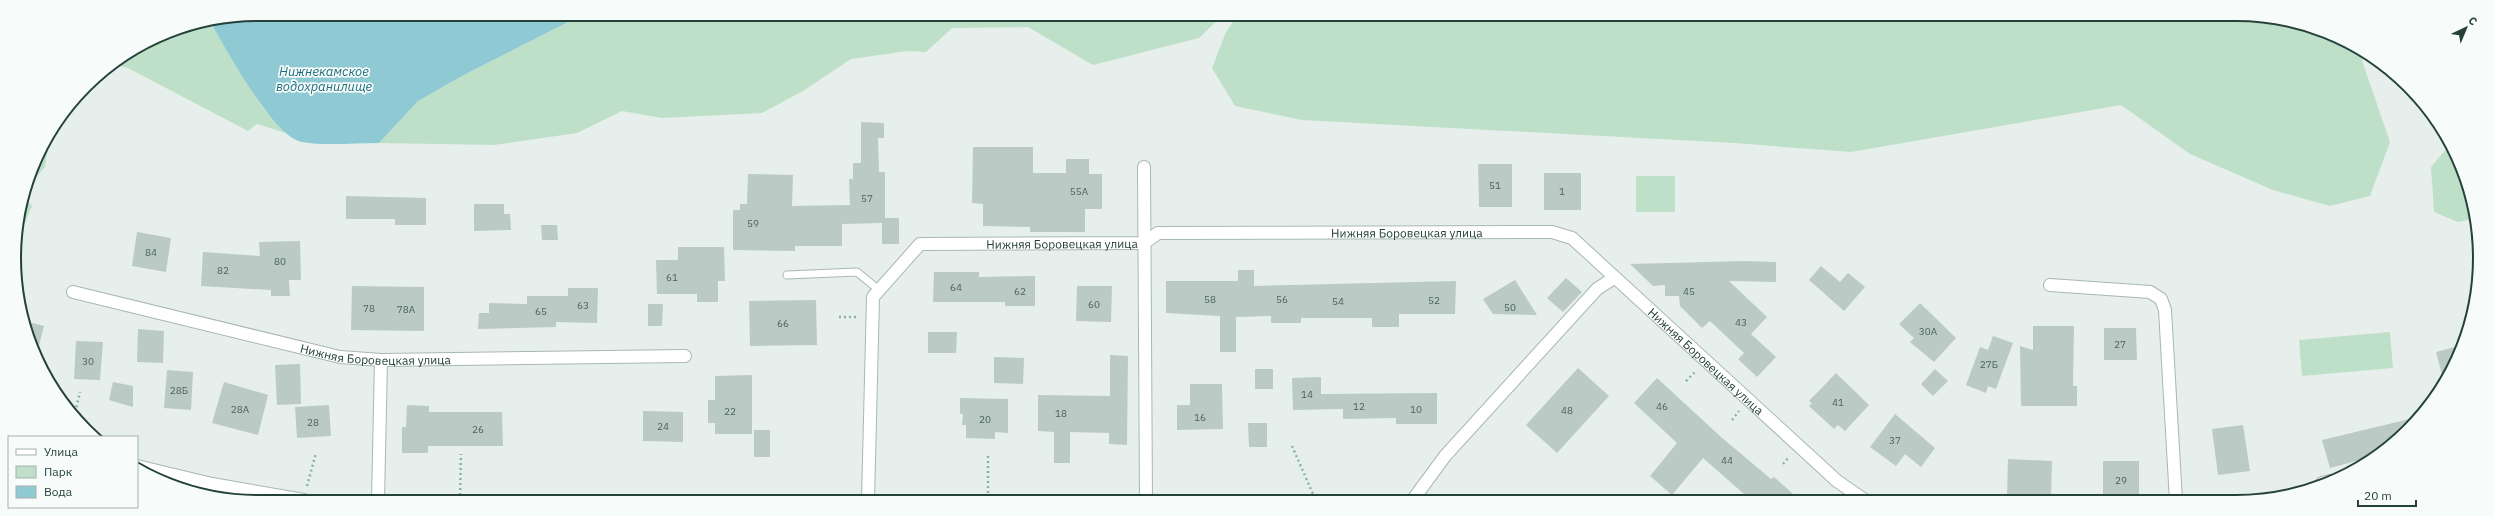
<svg xmlns="http://www.w3.org/2000/svg" width="2494" height="516" viewBox="0 0 2494 516" font-family="'IBM Plex Sans',sans-serif">
<style>
.green{fill:#bfe0c8}
.water{fill:#8ec9d4}
.building{fill:#bbcac4}
.lines{fill:none;stroke-linecap:round;stroke-linejoin:round}
.lane-casing{stroke:#a8b8b2;stroke-width:9}
.street-casing{stroke:#a8b8b2;stroke-width:14}
.path{stroke:#86b3a5;stroke-width:2.5;stroke-dasharray:2 3;stroke-linecap:butt}
.lane{stroke:#fff;stroke-width:7}
.street{stroke:#fff;stroke-width:12}
.labels{text-anchor:middle;dominant-baseline:central;stroke-width:3.5;stroke-linejoin:round;paint-order:stroke}
.number-label{font-size:10px;fill:#4a645c}
.street-label{font-size:12px;fill:#24423a;stroke:#f7fbf9}
.water-label{font-size:13px;font-style:italic;fill:#1c6f80;stroke:#f7fbf9}
.rim{fill:none;stroke:#24423a;stroke-width:2}
</style>
<rect width="100%" height="100%" fill="#e6efeb"/>
<path class="green" d="M584,14L1223,15L1199,38L1093,65L1028,27L952,28L926,52L908,51L851,59L803,91L762,113L662,118L622,111L577,133L494,145L379,143L418,101L462,76Z
M1238,15L2268,16L2357,46L2390,142L2370,196L2330,206L2273,190L2190,154L2121,105L1851,152L1734,143L1302,120L1235,106L1212,68L1226,32Z
M211,23L262,107L286,133L257,124L248,131L128,68L116,65L165,32Z
M2407,89L2429,109L2433,116L2409,99Z
M49,141L45,167L27,187L33,164Z
M2448,147L2472,195L2473,219L2458,222L2434,212L2431,167Z
M1636,176H1675V212H1636Z
M25,198L32,206L24,225L18,227Z
M2390,332L2393,368L2302,376L2299,340Z"/>
<path class="water" d="M258,14H584L462,76L418,101L379,143C355,143 325,146 302,142C273,137 227,50 211,23Z"/>
<path class="building" d="M861,122L884,123V138H878L879,172H885V218H899V244H882V223L842,224V246H795V251L733,250V210H740V204H747L748,174L793,175L792,206L850,205L849,179H853V163H861Z
M973,147H1033V173H1066V159H1089V174H1102V209H1085V232H1030V227L983,226V204L972,203Z
M1478,164H1512V207H1479Z
M1544,173H1581V210H1544Z
M346,196L426,198V225H395V219H346Z
M474,204H504V214H510L511,230L474,231Z
M541,225H557L558,240H542Z
M137,232L171,238L166,272L132,266Z
M300,241L301,280H289L290,296H271V290L201,286L203,252L260,256L259,242Z
M678,247H724L725,281H718V302H697V294H657L656,260H678Z
M1745,261L1776,262V282L1729,281L1767,317L1751,334L1776,357L1757,377L1738,359L1744,353L1710,321L1702,328L1680,306L1679,296H1665V285L1653,286L1630,264Z
M1821,266L1840,282L1848,273L1865,287L1844,311L1809,280Z
M1238,270H1254V286L1456,281L1455,314H1399V327H1372V318H1301V323H1271V316L1236,317V352H1220V316L1166,313V281H1238Z
M934,272H979V277L1035,276V306H1005V302H933Z
M1566,278L1582,292L1563,312L1547,298Z
M1515,280L1537,315L1493,314L1483,299Z
M352,286L424,287V331L351,330Z
M1077,286H1112L1111,322L1076,321Z
M568,288H598L597,323L556,322V327L478,329L479,313H489V303L527,304V296H568Z
M816,300L817,345L750,346L749,301Z
M1920,303L1956,338L1934,362L1910,342L1914,338L1899,324Z
M648,304H663L662,326H648Z
M25,321L44,326L37,353L27,336Z
M2033,326H2074L2073,386H2077V406H2021L2020,346L2033,350Z
M2104,328H2136L2137,360H2104Z
M138,329L164,331L163,363L137,362Z
M928,332H957L956,353H928Z
M1993,336L2013,343L1996,389L1988,386L1986,393L1966,385L1980,347L1988,350Z
M76,341L103,342L100,380L74,379Z
M2455,347L2457,358L2455,366L2444,382L2436,352Z
M1110,355L1128,356L1127,445L1109,444V433L1070,432V463H1054V432L1038,431V395L1110,396Z
M994,357L1024,358L1023,384L994,383Z
M300,364L301,404L277,405L275,365Z
M1578,368L1609,396L1557,453L1526,425Z
M1255,369H1273V389H1255Z
M1935,369L1948,381L1933,396L1921,384Z
M167,370L193,372L191,410L164,408Z
M1836,373L1869,405L1845,431L1838,425L1834,429L1809,406L1812,403L1809,401Z
M752,375V434H715V423H708V400H715V376Z
M1321,377V394L1437,393V424H1396V418L1343,419V409L1293,410L1292,378Z
M1657,378L1721,437L1771,479L1774,477L1801,501H1752L1703,458L1672,495L1650,476L1677,443L1634,403Z
M113,382L133,386V407L109,400Z
M224,382L268,395L258,435L212,423Z
M1190,384H1222L1223,429L1177,430V405H1190Z
M960,398L1008,399V433L995,432V439L966,438V425H962L963,414H960Z
M329,405L331,436L297,438L295,407Z
M407,405L429,406V412H502L503,446H428V453H402V427H406Z
M643,411L683,412V442L643,441Z
M1895,414L1935,448L1921,467L1905,454L1896,466L1870,447Z
M2418,417L2408,431L2371,457L2330,468L2322,440Z
M1248,423H1267V447H1249Z
M2243,425L2250,471L2218,475L2212,429Z
M754,430H770V457H754Z
M2008,459L2052,461L2051,497L2007,495Z
M2103,461H2139V500H2103Z"/>
<g class="lines">
<g class="lane-casing">
<path id="lane" d="M787,275L857,272L879,290"/>
</g>
<g class="street-casing">
<g id="street">
<path d="M1144,167L1146,501"/>
<path d="M2050,285L2150,292L2161,299L2165,310L2176,501"/>
<path id="s1" d="M73,292L340,357L381,360L685,356"/>
<path d="M137,466L212,484L304,500"/>
<path d="M2322,483L2330,481"/>
<path d="M378,500L381,360"/>
<path id="s2" d="M868,500L873,297L920,244L1144,243L1158,233L1552,232L1572,238L1837,481L1866,501"/>
<path d="M1412,501L1445,456L1597,289L1614,278"/>
</g>
</g>
<path class="path" d="M839,317H856
M1686,381L1696,371
M74,417L80,392
M1732,420L1739,411
M1292,446L1316,501
M988,456V501
M1783,464L1789,457
M307,486L316,453
M460,500L461,454"/>
<use href="#lane" class="lane"/>
<use href="#street" class="street"/>
</g>
<g class="labels">
<g class="number-label">
<text x="1495" y="185">51</text>
<text x="1079" y="191">55А</text>
<text x="1562" y="191">1</text>
<text x="867" y="198">57</text>
<text x="753" y="223">59</text>
<text x="151" y="252">84</text>
<text x="280" y="261">80</text>
<text x="223" y="270">82</text>
<text x="672" y="277">61</text>
<text x="956" y="287">64</text>
<text x="1020" y="291">62</text>
<text x="1689" y="291">45</text>
<text x="1210" y="299">58</text>
<text x="1282" y="299">56</text>
<text x="1434" y="300">52</text>
<text x="1338" y="301">54</text>
<text x="1094" y="304">60</text>
<text x="583" y="305">63</text>
<text x="1510" y="307">50</text>
<text x="369" y="308">78</text>
<text x="406" y="309">78А</text>
<text x="541" y="311">65</text>
<text x="1741" y="322">43</text>
<text x="783" y="323">66</text>
<text x="1928" y="331">30А</text>
<text x="2120" y="344">27</text>
<text x="88" y="361">30</text>
<text x="1989" y="364">27Б</text>
<text x="179" y="390">28Б</text>
<text x="1307" y="394">14</text>
<text x="1838" y="402">41</text>
<text x="1359" y="406">12</text>
<text x="1662" y="406">46</text>
<text x="240" y="409">28А</text>
<text x="1416" y="409">10</text>
<text x="1567" y="410">48</text>
<text x="730" y="411">22</text>
<text x="1061" y="413">18</text>
<text x="1200" y="417">16</text>
<text x="985" y="419">20</text>
<text x="313" y="422">28</text>
<text x="663" y="426">24</text>
<text x="478" y="429">26</text>
<text x="1895" y="440">37</text>
<text x="1727" y="460">44</text>
<text x="2121" y="480">29</text>
</g>
<g class="street-label">
<text stroke="none"><textPath href="#s2" startOffset="764">Нижняя Боровецкая улица</textPath></text>
<text stroke="none"><textPath href="#s2" startOffset="416">Нижняя Боровецкая улица</textPath></text>
<text stroke="none"><textPath href="#s1" startOffset="310">Нижняя Боровецкая улица</textPath></text>
<text stroke="none"><textPath href="#s2" startOffset="1112">Нижняя Боровецкая улица</textPath></text>
</g>
<g class="water-label">
<text x="324" y="71">Нижнекамское<tspan x="324" dy="15">водохранилище</tspan></text>
</g>
</g>
<path d="M0 0H2494V516H0ZM258 21H2236A237 237 0 0 1 2473 258V258A237 237 0 0 1 2236 495H258A237 237 0 0 1 21 258V258A237 237 0 0 1 258 21Z" fill="#f7fbf9" fill-rule="evenodd"/>
<path class="rim" d="M258 21H2236A237 237 0 0 1 2473 258V258A237 237 0 0 1 2236 495H258A237 237 0 0 1 21 258V258A237 237 0 0 1 258 21Z"/>
<rect x="8" y="436" width="130" height="72" fill="#f7fbf9" stroke="#a3b1ad"/>
<rect x="16" y="449" width="20" height="6" fill="#ffffff" stroke="#a3b1ad"/>
<text x="44" y="456" font-size="12" fill="#24423a">Улица</text>
<rect x="16" y="466" width="20" height="12" fill="#bfe0c8" stroke="#a3b1ad"/>
<text x="44" y="476" font-size="12" fill="#24423a">Парк</text>
<rect x="16" y="486" width="20" height="12" fill="#8ec9d4" stroke="#a3b1ad"/>
<text x="44" y="496" font-size="12" fill="#24423a">Вода</text>
<g transform="translate(2466 28) rotate(44)" stroke="#f7fbf9" stroke-width="3" paint-order="stroke">
<path d="M0-3L7 15L0 10L-7 15Z" fill="#24423a"/>
<text y="-6" font-size="11" font-weight="bold" text-anchor="middle" fill="#24423a">С</text>
</g>
<path d="M2358 500v6h58v-6" fill="none" stroke="#24423a" stroke-width="2"/>
<text x="2364" y="500" font-size="12" fill="#24423a" stroke="#f7fbf9" stroke-width="3" paint-order="stroke">20 m</text>
</svg>
